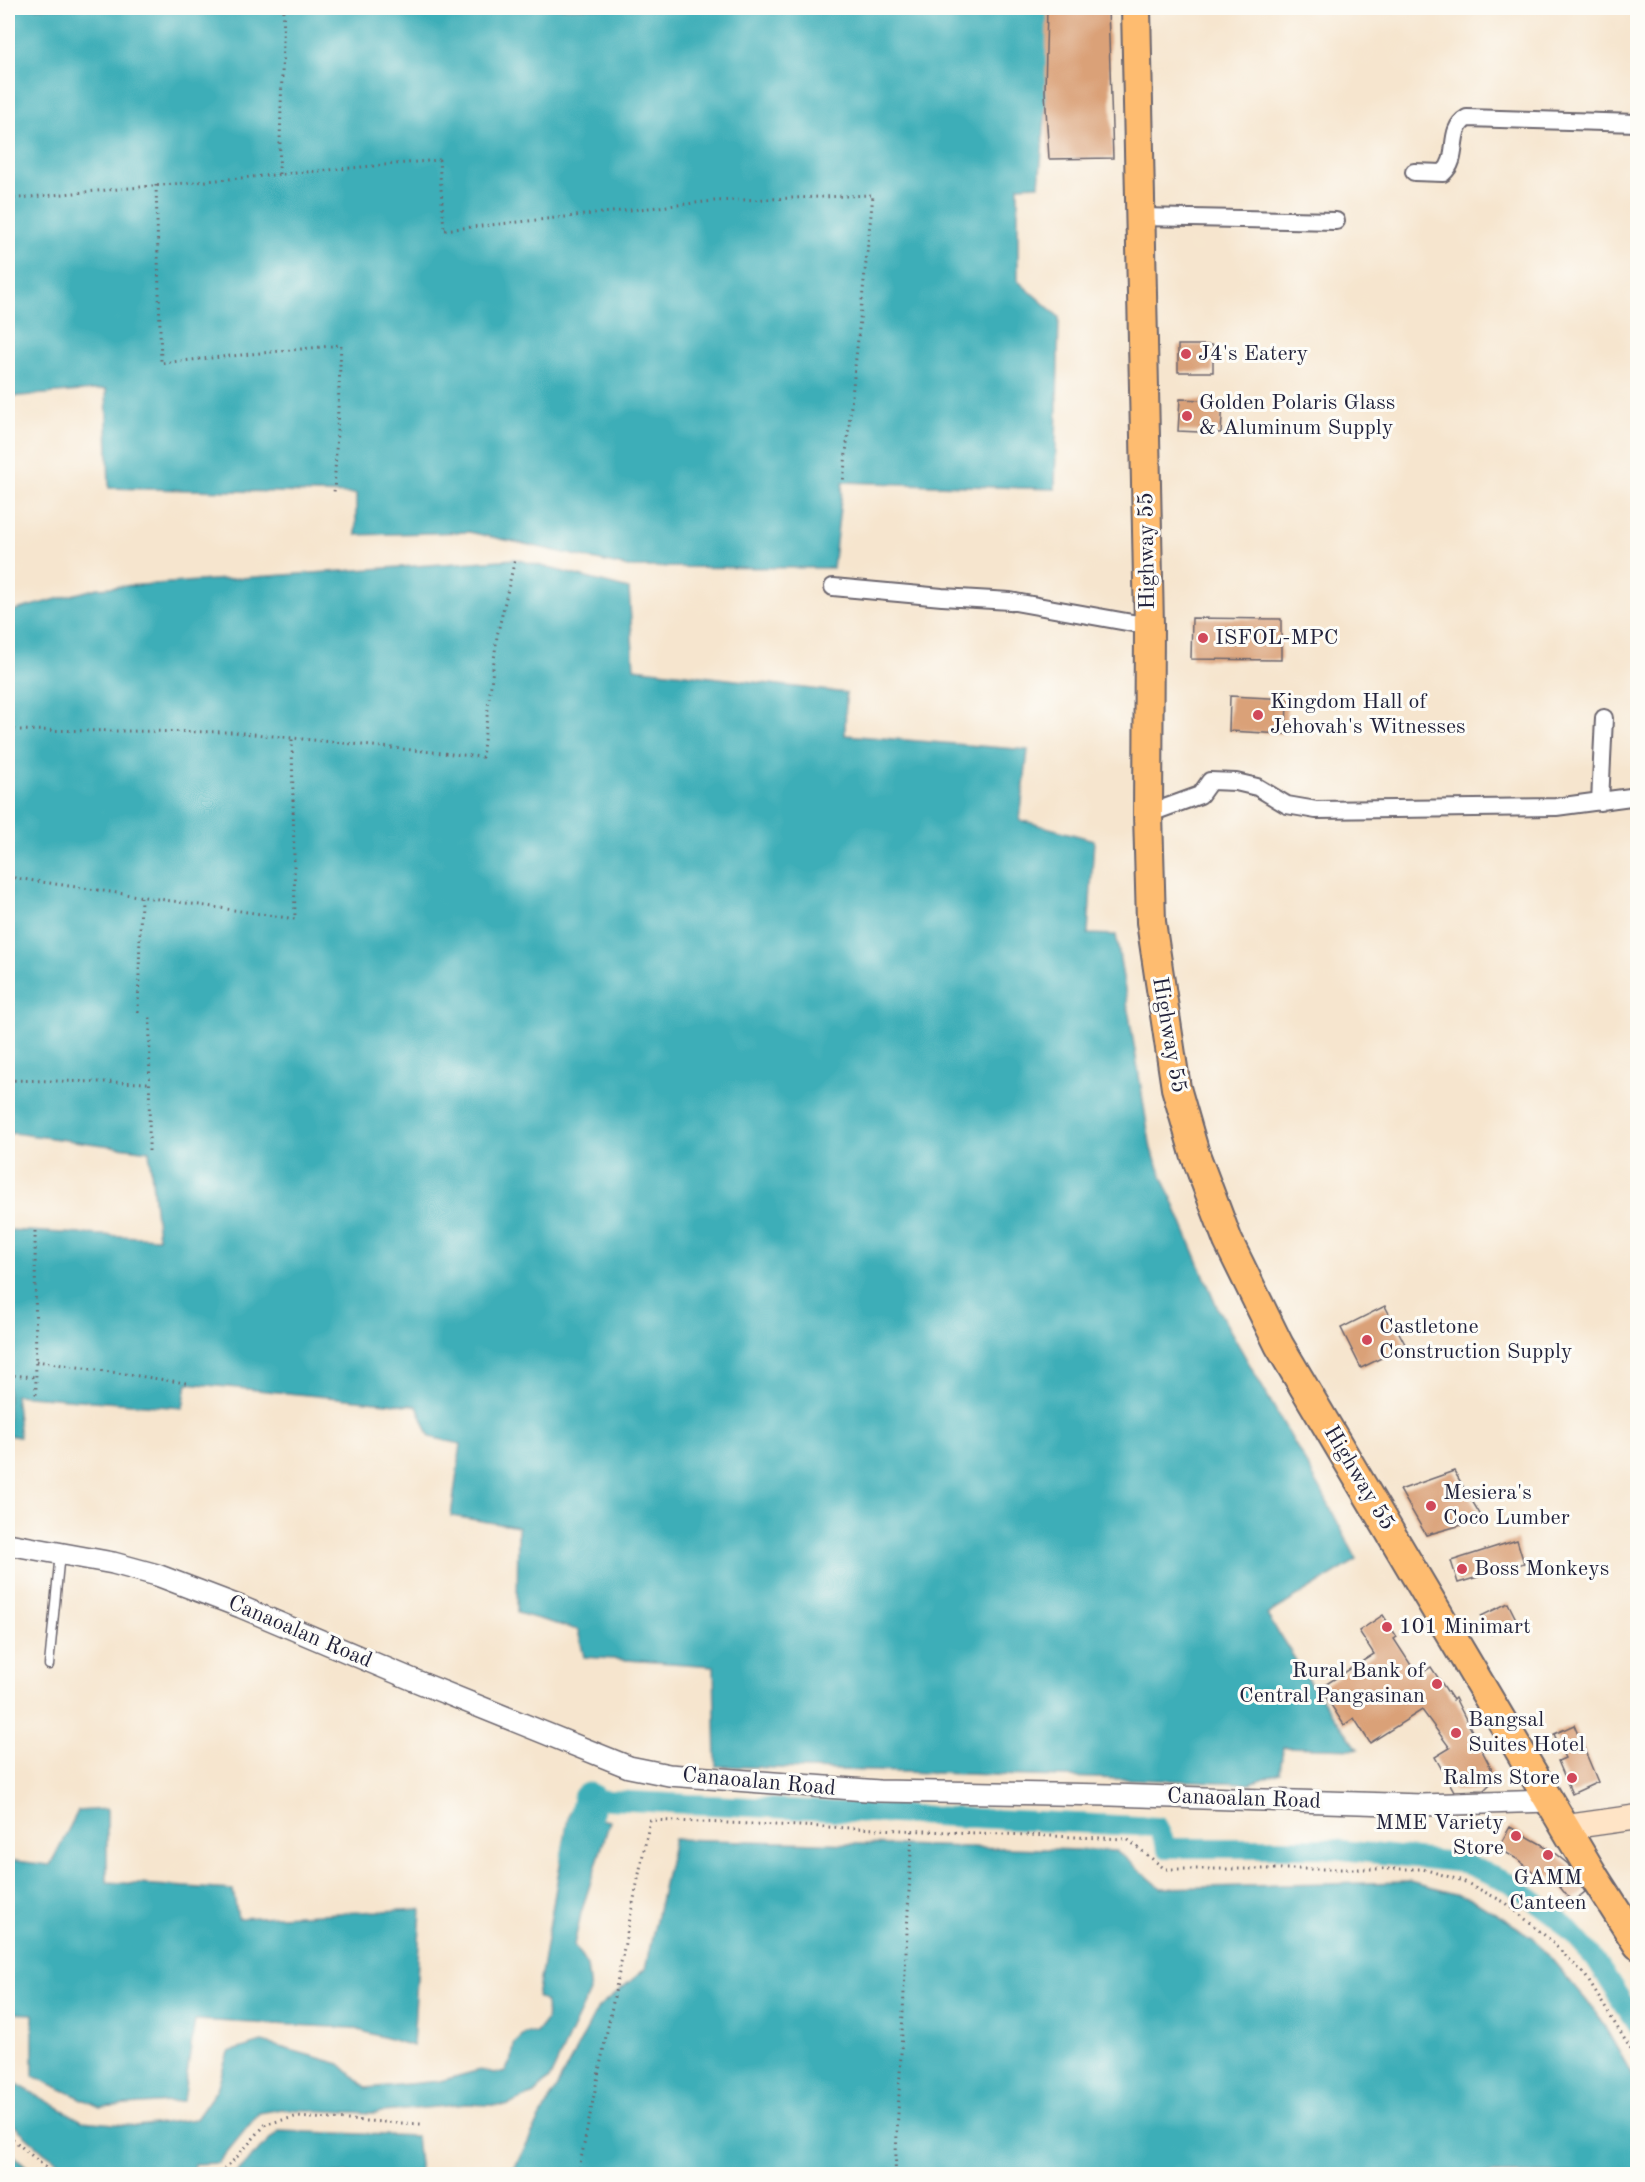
<svg xmlns="http://www.w3.org/2000/svg" width="1645" height="2182" viewBox="0 0 1645 2182" font-family="'Old Standard TT',serif">
<style>
.water{fill:#3daeb8;stroke:#30687a;stroke-width:1.5}
.lines{fill:none;stroke-linecap:round;stroke-linejoin:round}
.canal{stroke:#3daeb8;stroke-width:20}
.river{stroke:#3daeb8;stroke-width:33}
.building{fill:#daa178}
.service-casing{stroke:#6c666e;stroke-width:11}
.minor-casing{stroke:#6c666e;stroke-width:20}
.tertiary-casing{stroke:#6c666e;stroke-width:24}
.secondary-casing{stroke:#6c666e;stroke-width:27}
.trunk-casing{stroke:#6c666e;stroke-width:32}
.path{stroke:#6c666e;stroke-width:3;stroke-dasharray:1.5 4.5;stroke-linecap:butt}
.service{stroke:#fff;stroke-width:8}
.minor{stroke:#fff;stroke-width:16}
.tertiary{stroke:#fff;stroke-width:21}
.secondary{stroke:#ffe4c6;stroke-width:24}
.trunk{stroke:#febc70;stroke-width:28}
.poi-dot{fill:#d1495b;stroke:#fdfcf7;stroke-width:2}
.labels{text-anchor:middle;dominant-baseline:central;stroke-width:6;stroke-linejoin:round;paint-order:stroke}
.poi-label{font-size:22px;fill:#22223b;stroke:#fdfcf7;text-anchor:start}
.street-label{font-size:22px;fill:#22223b;stroke:#fdfcf7}
</style>
<rect width="100%" height="100%" fill="#fdfcf7"/>
<filter id="ink" filterUnits="userSpaceOnUse"><feTurbulence type="fractalNoise" baseFrequency=".0167" numOctaves="2"/><feDisplacementMap in="SourceGraphic" scale="12" xChannelSelector="R" yChannelSelector="G"/><feConvolveMatrix kernelMatrix="1 2 1 2 8 2 1 2 1" color-interpolation-filters="sRGB"/></filter>
<filter id="wash" filterUnits="userSpaceOnUse"><feTurbulence type="fractalNoise" baseFrequency=".008" numOctaves="4" result="noise"/><feDisplacementMap in="SourceGraphic" scale="24" xChannelSelector="R" yChannelSelector="G"/><feGaussianBlur stdDeviation="1.35" result="paint"/><feColorMatrix in="noise" values="0 0 0 0 0 0 0 0 0 0 0 0 0 0 0 0 0 1.4 0 .05"/><feComposite in="paint" operator="in"/></filter>
<g filter="url(#wash)">
<rect width="100%" height="100%" fill="#f6e5ce"/>
<path class="water" d="M8,8H1055L1039,185L1018,186V281L1059,317L1055,489L843,482L833,568L628,567L469,532L356,535V494L109,488L106,389L8,397Z
M515,559L629,589L634,668L846,693L845,735L1028,750L1020,820L1094,840L1088,934L1116,935L1151,1149L1218,1309L1320,1488L1357,1560L1267,1615L1312,1686L1358,1749L1283,1747L1280,1772L1251,1783L716,1766L714,1666L584,1657L578,1630L517,1613L518,1527L451,1516L461,1444L430,1437L417,1406L187,1383L183,1408L15,1395L20,1437L8,1435V1230L158,1238L149,1151L13,1133L8,1135V612L98,588Z
M107,1809V1882L233,1890L238,1918L421,1909L413,2046L352,2028L195,2020L183,2101L100,2107L33,2076V2014L8,2013V1860L50,1865L78,1811Z
M569,1813L610,1821L581,1913L574,1945L587,1966L590,1992L550,2078L534,2094L506,2106L466,2104L373,2113L282,2109L259,2113L218,2163L195,2164L192,2174L74,2173L44,2152L8,2120V2045L15,2046V2083L82,2121L137,2126L196,2119L217,2089L228,2052L262,2042L340,2064L366,2088L440,2081L480,2070L494,2074L505,2071L512,2059L514,2044L526,2033H536L547,2019L546,2002L537,1997Z
M674,1839L1117,1851L1161,1888L1409,1882L1471,1898L1533,1937L1596,2012L1637,2083V2174H511L598,2008L645,1969Z
M279,2131L416,2136L420,2174H235Z
M8,2150L35,2174H8Z"/>
<g class="lines">
<path class="canal" d="M589,1799L1158,1827L1167,1848H1324L1463,1863L1509,1882L1558,1918L1595,1959L1638,2026"/>
<path class="river" d="M577,1859L589,1799"/>
</g>
<g id="blocks">
<path class="building" d="M1047,8H1108L1113,158L1049,159L1045,92Z
M1178,345H1213V372H1178Z
M1180,399L1223,401L1221,433L1178,431Z
M1192,618L1281,619V660L1191,659Z
M1230,696L1287,699L1286,734L1229,731Z
M1385,1306L1406,1346L1361,1368L1341,1328Z
M1454,1471L1483,1519L1426,1535L1400,1490Z
M1517,1540L1524,1563L1458,1583L1451,1561Z
M1508,1603L1517,1621L1491,1634L1481,1616Z
M1383,1615L1397,1637L1394,1639L1418,1676L1431,1667L1453,1700L1455,1698L1494,1774L1495,1779L1484,1790L1454,1791L1435,1757L1450,1748L1422,1710L1370,1743L1354,1718L1344,1725L1320,1688L1374,1654L1359,1631Z
M1574,1725L1598,1782L1572,1794L1558,1761L1565,1758L1554,1734Z
M1510,1827L1548,1848L1568,1864L1585,1892L1572,1902L1550,1875L1545,1881L1517,1859L1498,1848Z"/>
</g>
</g>
<g filter="url(#ink)">
<use href="#blocks" fill-opacity="0" stroke="#6c666e" stroke-width="1.5"/>
<g class="lines">
<g class="service-casing">
<path id="service" d="M49,1665L60,1553"/>
</g>
<g class="minor-casing">
<path id="minor" d="M1414,172L1443,173C1461,158 1446,130 1467,118L1638,123
M1140,217L1336,221
M833,587L942,597L1010,601L1149,626
M1600,802L1604,718
M1148,814L1200,795L1210,781L1236,782L1257,787L1287,805L1316,810L1556,807L1638,796"/>
</g>
<g class="tertiary-casing">
<path id="tertiary" d="M8,1544L113,1563L157,1575L241,1607L416,1681L629,1767L669,1775L879,1791L1111,1795L1422,1805L1551,1801"/>
</g>
<g class="secondary-casing">
<path id="secondary" d="M1567,1827L1638,1817"/>
</g>
<g class="trunk-casing">
<path id="trunk" d="M1136,8L1149,626L1148,814L1151,922L1176,1088L1195,1154L1228,1241L1279,1345L1595,1878L1638,1945"/>
</g>
<path class="path" d="M279,174L284,8
M156,185L161,363L341,345L334,494
M8,199L439,160L444,230L714,201L873,195L843,482
M8,730L233,732L482,757L497,636L515,559
M8,877L295,919L292,738
M138,1012L141,897
M8,1080L150,1083
M149,1151L150,1013
M35,1231L36,1396
M36,1361L186,1383
M8,1375L36,1377
M8,2135L53,2174
M213,2174L222,2171L236,2158L266,2124L295,2117L421,2124
M578,2174L650,1820L1127,1839L1165,1869H1423L1463,1881L1506,1903L1548,1938L1585,1975L1638,2061
M895,2174L912,1831"/>
<use href="#service" class="service"/>
<use href="#minor" class="minor"/>
<use href="#tertiary" class="tertiary"/>
<use href="#secondary" class="secondary"/>
<use href="#trunk" class="trunk"/>
</g>
</g>
<g class="poi-dot">
<circle cx="1186" cy="354" r="6"/>
<circle cx="1187" cy="416" r="6"/>
<circle cx="1203" cy="638" r="6"/>
<circle cx="1258" cy="715" r="6"/>
<circle cx="1367" cy="1340" r="6"/>
<circle cx="1431" cy="1506" r="6"/>
<circle cx="1462" cy="1569" r="6"/>
<circle cx="1387" cy="1627" r="6"/>
<circle cx="1437" cy="1684" r="6"/>
<circle cx="1456" cy="1733" r="6"/>
<circle cx="1572" cy="1778" r="6"/>
<circle cx="1516" cy="1836" r="6"/>
<circle cx="1548" cy="1855" r="6"/>
</g>
<g class="labels">
<g class="poi-label">
<text x="1198" y="354">J4's Eatery</text>
<text x="1199" y="403">Golden Polaris Glass<tspan x="1199" dy="25">&amp; Aluminum Supply</tspan></text>
<text x="1215" y="638">ISFOL-MPC</text>
<text x="1270" y="702">Kingdom Hall of<tspan x="1270" dy="25">Jehovah's Witnesses</tspan></text>
<text x="1379" y="1327">Castletone<tspan x="1379" dy="25">Construction Supply</tspan></text>
<text x="1443" y="1493">Mesiera's<tspan x="1443" dy="25">Coco Lumber</tspan></text>
<text x="1474" y="1569">Boss Monkeys</text>
<text x="1399" y="1627">101 Minimart</text>
<text x="1425" y="1671" text-anchor="end">Rural Bank of<tspan x="1425" dy="25">Central Pangasinan</tspan></text>
<text x="1468" y="1720">Bangsal<tspan x="1468" dy="25">Suites Hotel</tspan></text>
<text x="1560" y="1778" text-anchor="end">Ralms Store</text>
<text x="1504" y="1823" text-anchor="end">MME Variety<tspan x="1504" dy="25">Store</tspan></text>
<text x="1548" y="1878" text-anchor="middle">GAMM<tspan x="1548" dy="25">Canteen</tspan></text>
</g>
<g class="street-label">
<text transform="translate(1147 551) rotate(-91)">Highway 55</text>
<text transform="translate(1169 1035) rotate(80)">Highway 55</text>
<text transform="translate(1359 1478) rotate(59)">Highway 55</text>
<text transform="translate(300 1632) rotate(23)">Canaoalan Road</text>
<text transform="translate(759 1782) rotate(5)">Canaoalan Road</text>
<text transform="translate(1244 1799) rotate(2)">Canaoalan Road</text>
</g>
</g>
<rect width="1645" height="2182" fill="none" stroke="#fdfcf7" stroke-width="30"/>
</svg>
